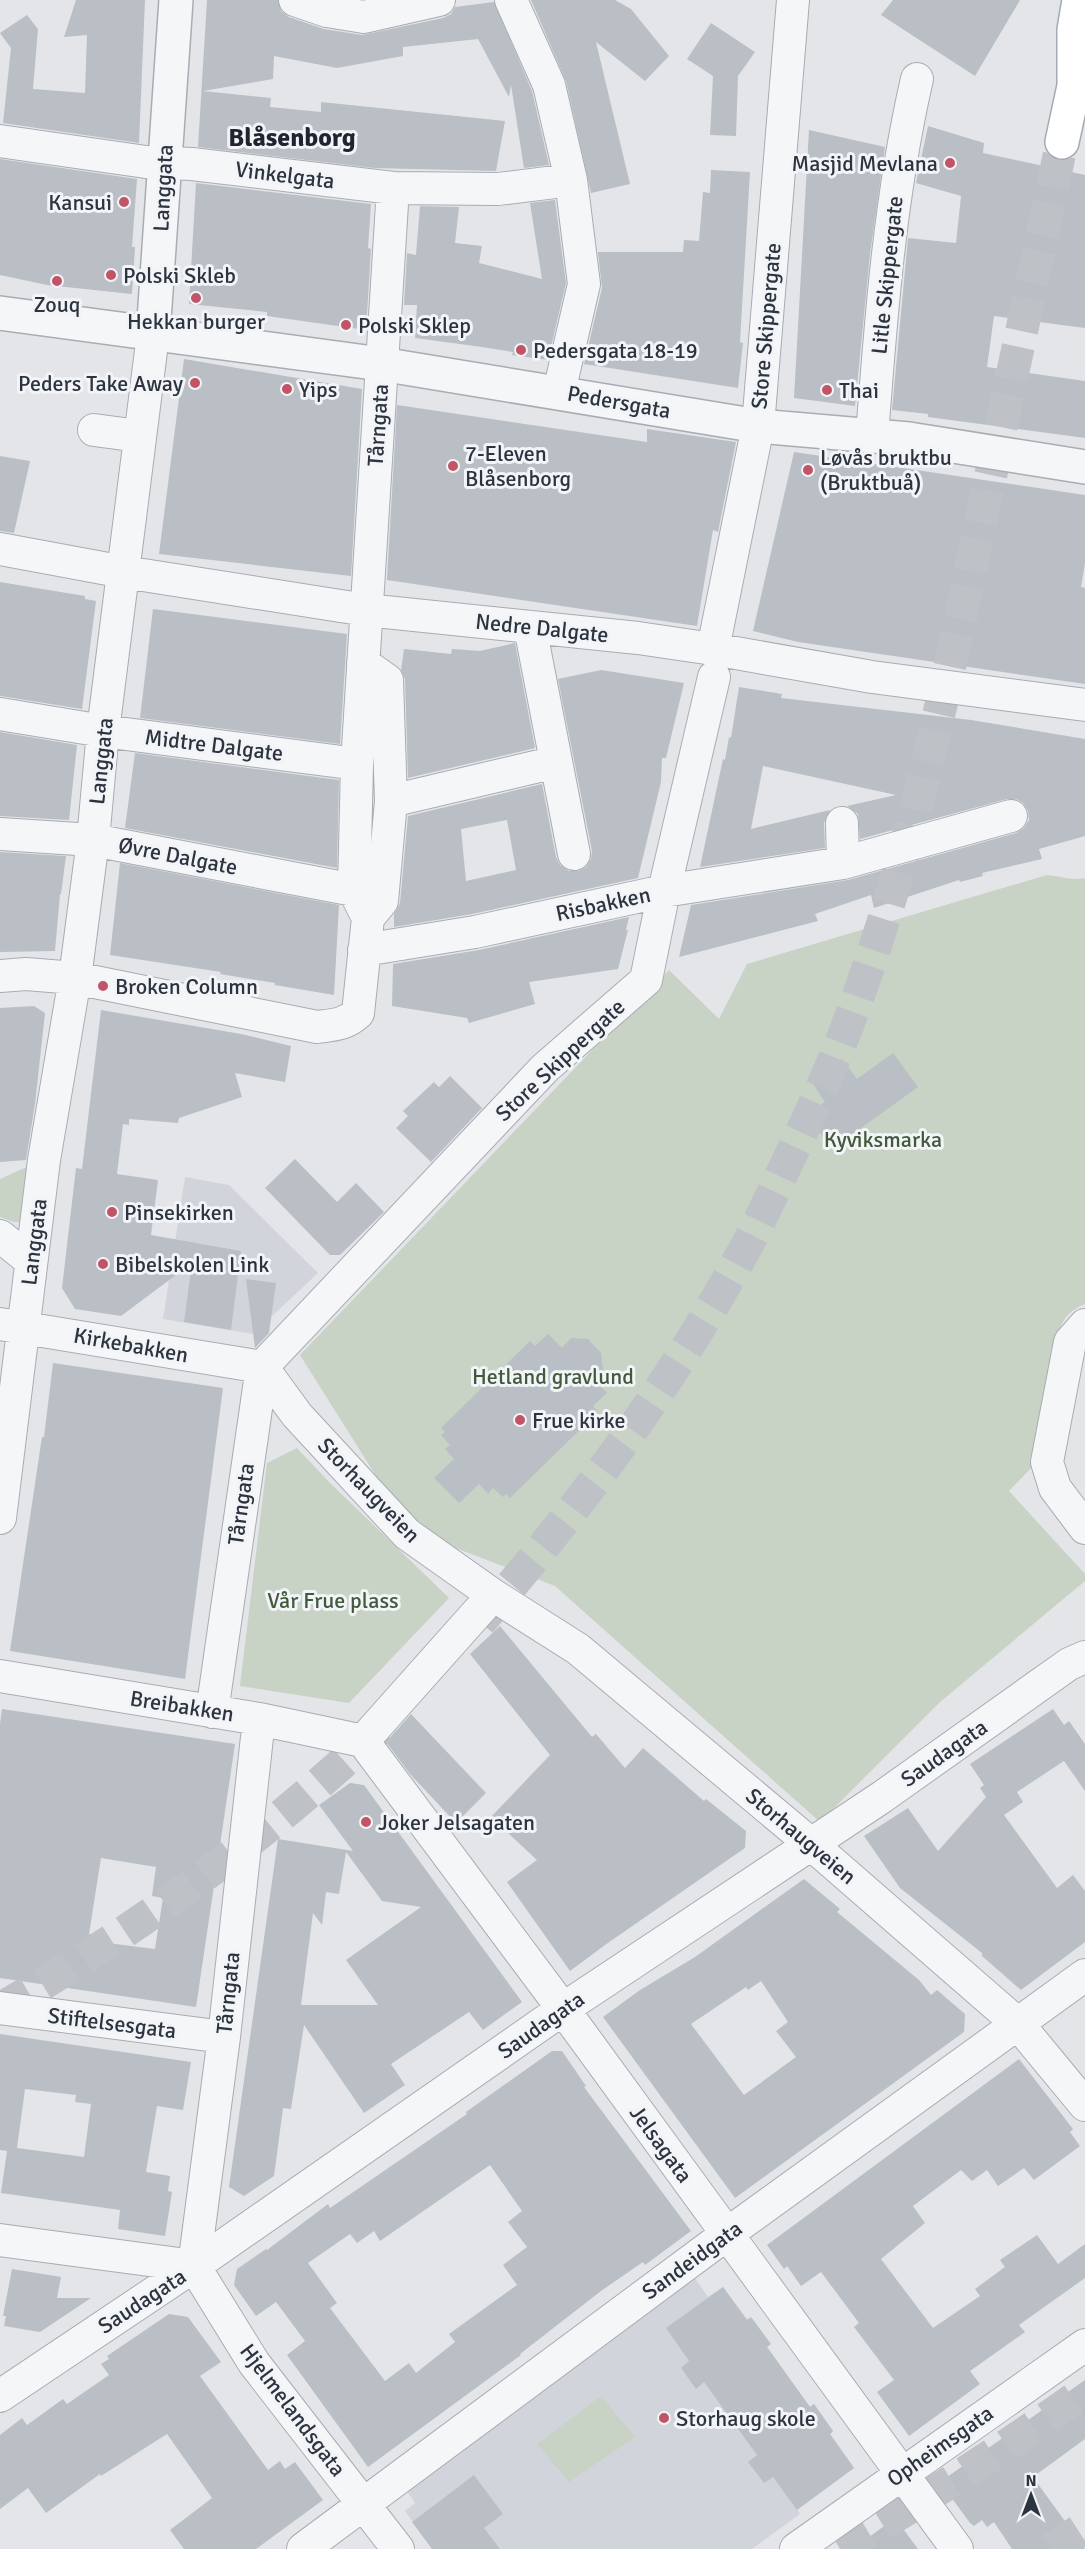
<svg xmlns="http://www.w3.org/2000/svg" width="1085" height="2549" viewBox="0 0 1085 2549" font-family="Signika,sans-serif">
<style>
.built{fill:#d1d5db}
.green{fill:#c8d2c5}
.building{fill:#babfc6;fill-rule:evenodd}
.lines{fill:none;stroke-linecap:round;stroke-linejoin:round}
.primary-tunnel{stroke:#bec2c7;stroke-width:33;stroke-dasharray:33 16;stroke-linecap:butt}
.trunk-tunnel{stroke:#bec2c7;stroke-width:33;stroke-dasharray:33 16;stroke-linecap:butt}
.minor-casing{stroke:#a8acb3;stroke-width:34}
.tertiary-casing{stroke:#a8acb3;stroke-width:36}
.primary-casing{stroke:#a3aab4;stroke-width:36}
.minor{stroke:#f5f6f8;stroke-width:32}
.tertiary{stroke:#f5f6f8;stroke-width:33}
.primary{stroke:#fff;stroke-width:33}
.poi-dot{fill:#c15567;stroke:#f2f4f7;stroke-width:2}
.labels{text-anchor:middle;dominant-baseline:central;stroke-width:6;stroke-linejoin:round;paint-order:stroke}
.poi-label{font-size:22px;fill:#2c3440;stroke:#f2f4f7;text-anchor:start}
.street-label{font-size:22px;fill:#2c3440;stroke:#f2f4f7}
.park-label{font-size:22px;fill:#415a3b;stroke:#f2f4f7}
.quarter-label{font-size:26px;font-weight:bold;fill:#1e2531;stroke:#f2f4f7}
</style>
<rect width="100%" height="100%" fill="#e3e5e9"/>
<path class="built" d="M185,1177L229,1185L318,1273L253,1334L163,1319Z
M695,2278L708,2297L723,2287L747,2319L751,2317L770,2344L767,2347L810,2407L814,2404L833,2431L830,2434L854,2468L797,2509L800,2514L752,2549H432L405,2511L415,2503L407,2491Z"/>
<path class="green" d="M1047,875C1061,876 1072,881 1085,878V1304C1068,1311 1062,1320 1057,1337L1036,1463L1009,1491L1085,1574V1581L940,1702L820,1822L555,1586L445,1544L388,1495L300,1355L669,970L719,1019L747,964Z
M29,1166L22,1218L21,1222H14L0,1217V1179Z
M297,1448L329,1482L449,1598L349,1703L240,1686L267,1463Z
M601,2396L635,2437L569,2482L537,2444Z"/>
<path class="building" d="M76,0H145L139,143L3,123L11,48L0,33L27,15L38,29L33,89L85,93L87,35L64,37Z
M207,0H278L281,11L289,17L324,29L362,35L443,18L451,14L455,7L494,2L532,91L549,165L524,168L511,85L509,97L478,39L403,47V56L337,68L274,56L273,79L203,91L271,98L270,107L321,112V102L505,121L496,171L374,168L198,147Z
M531,0H615L631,9L669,56L645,81L596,42L630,184L591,193L566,81Z
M893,0H1020L975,76L881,15Z
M711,23L755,52L738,76L736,136L710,135L713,76L687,59Z
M928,126L984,143L983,153L1085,175V328L994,316L987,367L1085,381V438L928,417V414L892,410L908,238L956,243L961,196L916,183Z
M809,130L885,147L870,254L855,406L794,398Z
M0,159L137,179L132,247H135L132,294L47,285L0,275Z
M711,170L750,172L740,342L743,343L738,388L584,364L602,288L598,252H683L684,240L699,241L703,192L710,193Z
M196,183L371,204L368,248L371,249L366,330L267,316V312L189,304Z
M555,200L566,283L548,360L512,355L513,352L482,347L415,338L417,305H404L407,253L416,255L420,206L459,207L455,243L482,246L479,263L542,279L530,203Z
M184,359L362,389L351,576L159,554Z
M397,405L647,442V429L736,442L718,532L713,530L697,626L387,580Z
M794,452L1085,495V563L1081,587L1085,588V684L798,642L753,631Z
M0,456L30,461L14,533L0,531Z
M0,582L85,596V599L96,601L82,709L0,696Z
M153,609L347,634L340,744L140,718Z
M515,643L535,748L408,778L405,679L401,670L404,649L451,654L452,649L480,651Z
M601,670L684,683L666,758H662L661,782L638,878L472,914L394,927V914L400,903L408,816L542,784L556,857L560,865L569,871H578L586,867L591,859L592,851L558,679ZM507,820L516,870L466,881L461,829Z
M739,687L782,694L781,698L971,720L1085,739V836L1039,849L1042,859L982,873L983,876L960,882L959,880L874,908L871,895L815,914L818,921L679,957L691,905L848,880L1016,833L1024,828L1029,820L1028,811L1023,803L1016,799H1007L860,839L858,814L847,806L896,795L763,766L751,829L830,810L824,823L825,848L700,867L723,759L725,760L729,737L731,738Z
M0,732L77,745L69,820L0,816Z
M135,753L339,780L337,868L125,828Z
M0,852L66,856L61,894H60L55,951L0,952Z
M120,863L339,905L334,995L275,985V983L220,974L221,972L110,955Z
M629,917L626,930H628L618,969L529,982L535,1004L469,1023L467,1018L392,1006L393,964L479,950Z
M34,1006L45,1013L35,1104L26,1160L0,1162V1008Z
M101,1010L241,1034L291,1046L285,1082L235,1073L242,1097L179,1118L178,1123L129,1119V1125L123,1124L117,1174L158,1180L151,1235L241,1251L231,1330L184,1322L192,1263L121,1316L75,1309L62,1288L76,1168L82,1169Z
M893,1053L918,1087L832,1149L807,1115L825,1102L811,1081L842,1059L857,1079Z
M450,1076L482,1108L431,1162L396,1128L408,1116L403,1111L434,1082L439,1087Z
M295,1159L337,1202L356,1183L384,1212L340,1255H330L265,1188Z
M246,1279L276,1283L269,1333L255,1348Z
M548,1334L562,1348L571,1338L588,1339L601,1353L603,1370L593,1379L607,1393L593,1406L598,1412L510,1498L506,1494L503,1497L493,1488L488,1494L479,1484L459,1503L434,1478L454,1459L445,1449L450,1445L441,1435L445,1432L441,1428L530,1341L535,1346Z
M53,1363L223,1388L185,1679L10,1651L42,1437H44Z
M500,1626L592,1737L596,1734L625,1768L643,1748L704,1801L706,1799L746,1831L745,1848L605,1945L570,1971L507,1882L537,1860L491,1817L550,1755L470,1654Z
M2,1709L235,1744L196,2007L0,1978V1724ZM101,1858L156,1867L152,1896L163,1898L155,1949L107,1943L108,1936L89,1934Z
M1053,1709L1064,1725L1069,1721L1085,1744V1791L1064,1761L1017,1792L1023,1802L1004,1815L1057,1888L1073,1875L1085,1891V1942L1021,1990L982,1956V1953L900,1888L864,1836L908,1808L938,1851L986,1797L980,1788L984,1785L970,1764Z
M411,1714L486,1793L456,1823L410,1774L386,1742Z
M350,1783L364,1785L522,2002L483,2030L469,2012L391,2064L405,2085L364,2113L304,2025L291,2109L283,2108L274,2176L244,2196L229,2187L278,1839L353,1851L319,1805ZM346,1852L382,1901L421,1907L346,1960L378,2005H301L313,1913L322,1925L326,1892L339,1894Z
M804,1879L840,1909L837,1912L919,1980L931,1995L937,1990L965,2014L964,2032L735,2198L603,2017L640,1990L695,1957ZM761,1981L788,2022L776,2031L796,2057L744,2095L691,2024L746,1987L748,1990Z
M0,2034L191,2062L183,2110L157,2106L146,2172L170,2176L168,2191L172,2192L165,2236L118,2229L120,2210L1,2193L7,2151L0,2150ZM25,2089L76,2095L75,2102L91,2104L84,2157L17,2148Z
M552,2051H562L586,2086L584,2087L691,2231L645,2265L643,2262L601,2291L520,2354L521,2355L368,2467L287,2355L305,2341L276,2302L256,2316L234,2285L237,2269L266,2249L267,2250L328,2204L330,2208L467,2114L466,2112ZM490,2165L522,2211L508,2222L527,2247L503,2265L517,2285L449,2334L455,2342L416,2373L409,2363L385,2381L330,2308L337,2303L308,2263L350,2234L357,2243L374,2231L380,2241Z
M1019,2059L1073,2129L1070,2132L1080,2146L1034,2180L1024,2168L998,2186L987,2170L972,2181L961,2170L913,2206L925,2223L881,2259L933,2328L980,2296L975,2289L1005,2267L1000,2260L1037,2235L1058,2264L1085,2244V2278L1019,2325L1025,2332L970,2371L980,2384L909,2436L877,2392L894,2380L854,2327L859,2323L821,2272L801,2286L787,2266L784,2269L767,2245Z
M12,2269L61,2277L57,2298H91L40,2332L4,2326L6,2316H3Z
M723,2287L747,2320L751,2317L771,2344L767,2347L810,2407L814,2404L833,2431L830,2434L854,2468L797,2510L773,2477L764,2483L748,2462L757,2455L704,2382L696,2389L681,2368L689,2361L666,2328Z
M169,2314L188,2317L221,2362L200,2376L268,2470L280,2461L285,2469L295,2462L323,2500L256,2549H184L170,2530L212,2498L167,2434L101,2476L100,2474L46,2513L28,2488L0,2509V2435L22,2418L27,2425L63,2399L67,2404L109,2375L101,2364L109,2359L107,2356Z
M1085,2380V2439L1033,2477L1085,2549H1012L994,2522L987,2527L982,2520L974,2526L970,2523L940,2482Z
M474,2475L503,2514L484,2528L500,2549H432L412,2522Z
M895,2518L918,2549H853Z"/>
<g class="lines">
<path class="primary-tunnel" d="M480,1622C581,1506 674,1381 747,1245C761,1219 773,1192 786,1165C808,1119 830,1072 848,1024C906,870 940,715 974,554C1003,417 1033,279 1062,142
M0,2009C137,1930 269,1835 383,1725"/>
<path class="trunk-tunnel" d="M840,2549C924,2500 1006,2448 1085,2391
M1051,2549L1085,2527"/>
<g class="minor-casing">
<path id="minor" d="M295,0L327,11L364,17L439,0
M511,0L549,85L571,180L584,284L559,392
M0,141L146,162L192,164L393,188L498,189L571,180
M94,430L139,436
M872,436C881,316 890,196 917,79
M0,549L124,572L366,610L638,638L713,649L872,677L1085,705
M530,627L574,854
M713,649L758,426L793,0
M363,663L387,680L391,801L382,901L368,918
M0,714L103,731L357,764
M391,801L556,762
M842,823L843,863
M0,834L93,840L354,890
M364,950L475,932L664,891L843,863L1011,816
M0,976L26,974L75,978L317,1027C333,1025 345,1025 358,1013L368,918L354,890L357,764L393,188
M0,1236L31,1261
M0,1324L262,1367
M1085,1325L1070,1342L1047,1462L1055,1488L1085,1528
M262,1367L297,1415L407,1534L493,1595L578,1649L811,1844L1018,2024L1085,2105
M262,1367L545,1068L646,980L664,891L714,677
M0,1518L44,1160L75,978L93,840L103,731L153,335
M0,1676L259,1719L363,1741
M212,1712L262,1367
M363,1741L563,2009L957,2549
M363,1741L493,1595
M0,2008L224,2037
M0,2240L194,2266
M194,2266L224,2037L259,1719
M194,2266L254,2363L398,2549
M0,2396L194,2266L563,2009L882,1797L1069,1664L1085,1657
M303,2549L727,2234L1085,1975
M796,2549L1085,2345"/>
</g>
<g class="tertiary-casing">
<path id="tertiary" d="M0,313L381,364L758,426L909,439L1085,467
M153,335L176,0"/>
</g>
<g class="primary-casing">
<path id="primary" d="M1062,142L1074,86V30L1079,0"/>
</g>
<use href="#minor" class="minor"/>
<use href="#tertiary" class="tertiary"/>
<use href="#primary" class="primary"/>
</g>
<g class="poi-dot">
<circle cx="950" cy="163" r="6"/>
<circle cx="124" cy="202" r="6"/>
<circle cx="111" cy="275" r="6"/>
<circle cx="57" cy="281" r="6"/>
<circle cx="196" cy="298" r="6"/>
<circle cx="346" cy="325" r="6"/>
<circle cx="521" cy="350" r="6"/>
<circle cx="195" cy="383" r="6"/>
<circle cx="287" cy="389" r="6"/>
<circle cx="827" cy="390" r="6"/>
<circle cx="453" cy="466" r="6"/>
<circle cx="808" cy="470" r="6"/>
<circle cx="103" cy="986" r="6"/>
<circle cx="112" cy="1212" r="6"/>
<circle cx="103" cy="1264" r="6"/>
<circle cx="520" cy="1420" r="6"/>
<circle cx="366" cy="1822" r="6"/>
<circle cx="664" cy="2418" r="6"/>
</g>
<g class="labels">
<g class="poi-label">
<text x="938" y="163" text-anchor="end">Masjid Mevlana</text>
<text x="112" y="202" text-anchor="end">Kansui</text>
<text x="123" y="275">Polski Skleb</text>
<text x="57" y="304" text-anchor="middle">Zouq</text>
<text x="196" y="321" text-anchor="middle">Hekkan burger</text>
<text x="358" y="325">Polski Sklep</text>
<text x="533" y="350">Pedersgata 18-19</text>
<text x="183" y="383" text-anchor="end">Peders Take Away</text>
<text x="299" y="389">Yips</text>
<text x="839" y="390">Thai</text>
<text x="465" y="453">7-Eleven<tspan x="465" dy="25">Blåsenborg</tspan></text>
<text x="820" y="457">Løvås bruktbu<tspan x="820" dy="25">(Bruktbuå)</tspan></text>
<text x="115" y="986">Broken Column</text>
<text x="124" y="1212">Pinsekirken</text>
<text x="115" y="1264">Bibelskolen Link</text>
<text x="532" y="1420">Frue kirke</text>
<text x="378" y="1822">Joker Jelsagaten</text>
<text x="676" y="2418">Storhaug skole</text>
</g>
<g class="street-label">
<text transform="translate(285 175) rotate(7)">Vinkelgata</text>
<text transform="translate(163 188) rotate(-87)">Langgata</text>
<text transform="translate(887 275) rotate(-84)">Litle Skippergate</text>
<text transform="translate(766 326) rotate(-85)">Store Skippergate</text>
<text transform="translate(619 402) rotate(10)">Pedersgata</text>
<text transform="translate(378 425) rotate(-86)">Tårngata</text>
<text transform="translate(542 628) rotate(6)">Nedre Dalgate</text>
<text transform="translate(214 745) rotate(7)">Midtre Dalgate</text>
<text transform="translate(101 761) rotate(-84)">Langgata</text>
<text transform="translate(178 856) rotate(11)">Øvre Dalgate</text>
<text transform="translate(603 904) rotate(-12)">Risbakken</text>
<text transform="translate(560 1060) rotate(-43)">Store Skippergate</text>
<text transform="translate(34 1242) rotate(-83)">Langgata</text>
<text transform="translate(131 1345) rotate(10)">Kirkebakken</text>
<text transform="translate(369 1490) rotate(46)">Storhaugveien</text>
<text transform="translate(241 1504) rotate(-82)">Tårngata</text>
<text transform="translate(182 1706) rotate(9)">Breibakken</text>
<text transform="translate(944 1753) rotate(-35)">Saudagata</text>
<text transform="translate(801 1836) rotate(40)">Storhaugveien</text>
<text transform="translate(228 1993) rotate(-84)">Tårngata</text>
<text transform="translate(112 2023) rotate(7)">Stiftelsesgata</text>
<text transform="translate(541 2025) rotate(-35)">Saudagata</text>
<text transform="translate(661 2144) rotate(54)">Jelsagata</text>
<text transform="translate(692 2260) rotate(-36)">Sandeidgata</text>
<text transform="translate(142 2301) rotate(-33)">Saudagata</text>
<text transform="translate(293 2410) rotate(53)">Hjelmelandsgata</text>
<text transform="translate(940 2446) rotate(-35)">Opheimsgata</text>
</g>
<g class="park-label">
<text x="883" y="1139">Kyviksmarka</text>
<text x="553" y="1376">Hetland gravlund</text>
<text x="333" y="1600">Vår Frue plass</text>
</g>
<g class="quarter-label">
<text x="292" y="138">Blåsenborg</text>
</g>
</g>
<g transform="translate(1031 2495)" stroke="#f2f4f7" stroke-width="4.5" paint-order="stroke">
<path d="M0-4.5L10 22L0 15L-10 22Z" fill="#2c3440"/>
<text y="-9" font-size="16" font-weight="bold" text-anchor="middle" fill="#2c3440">N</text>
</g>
</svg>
